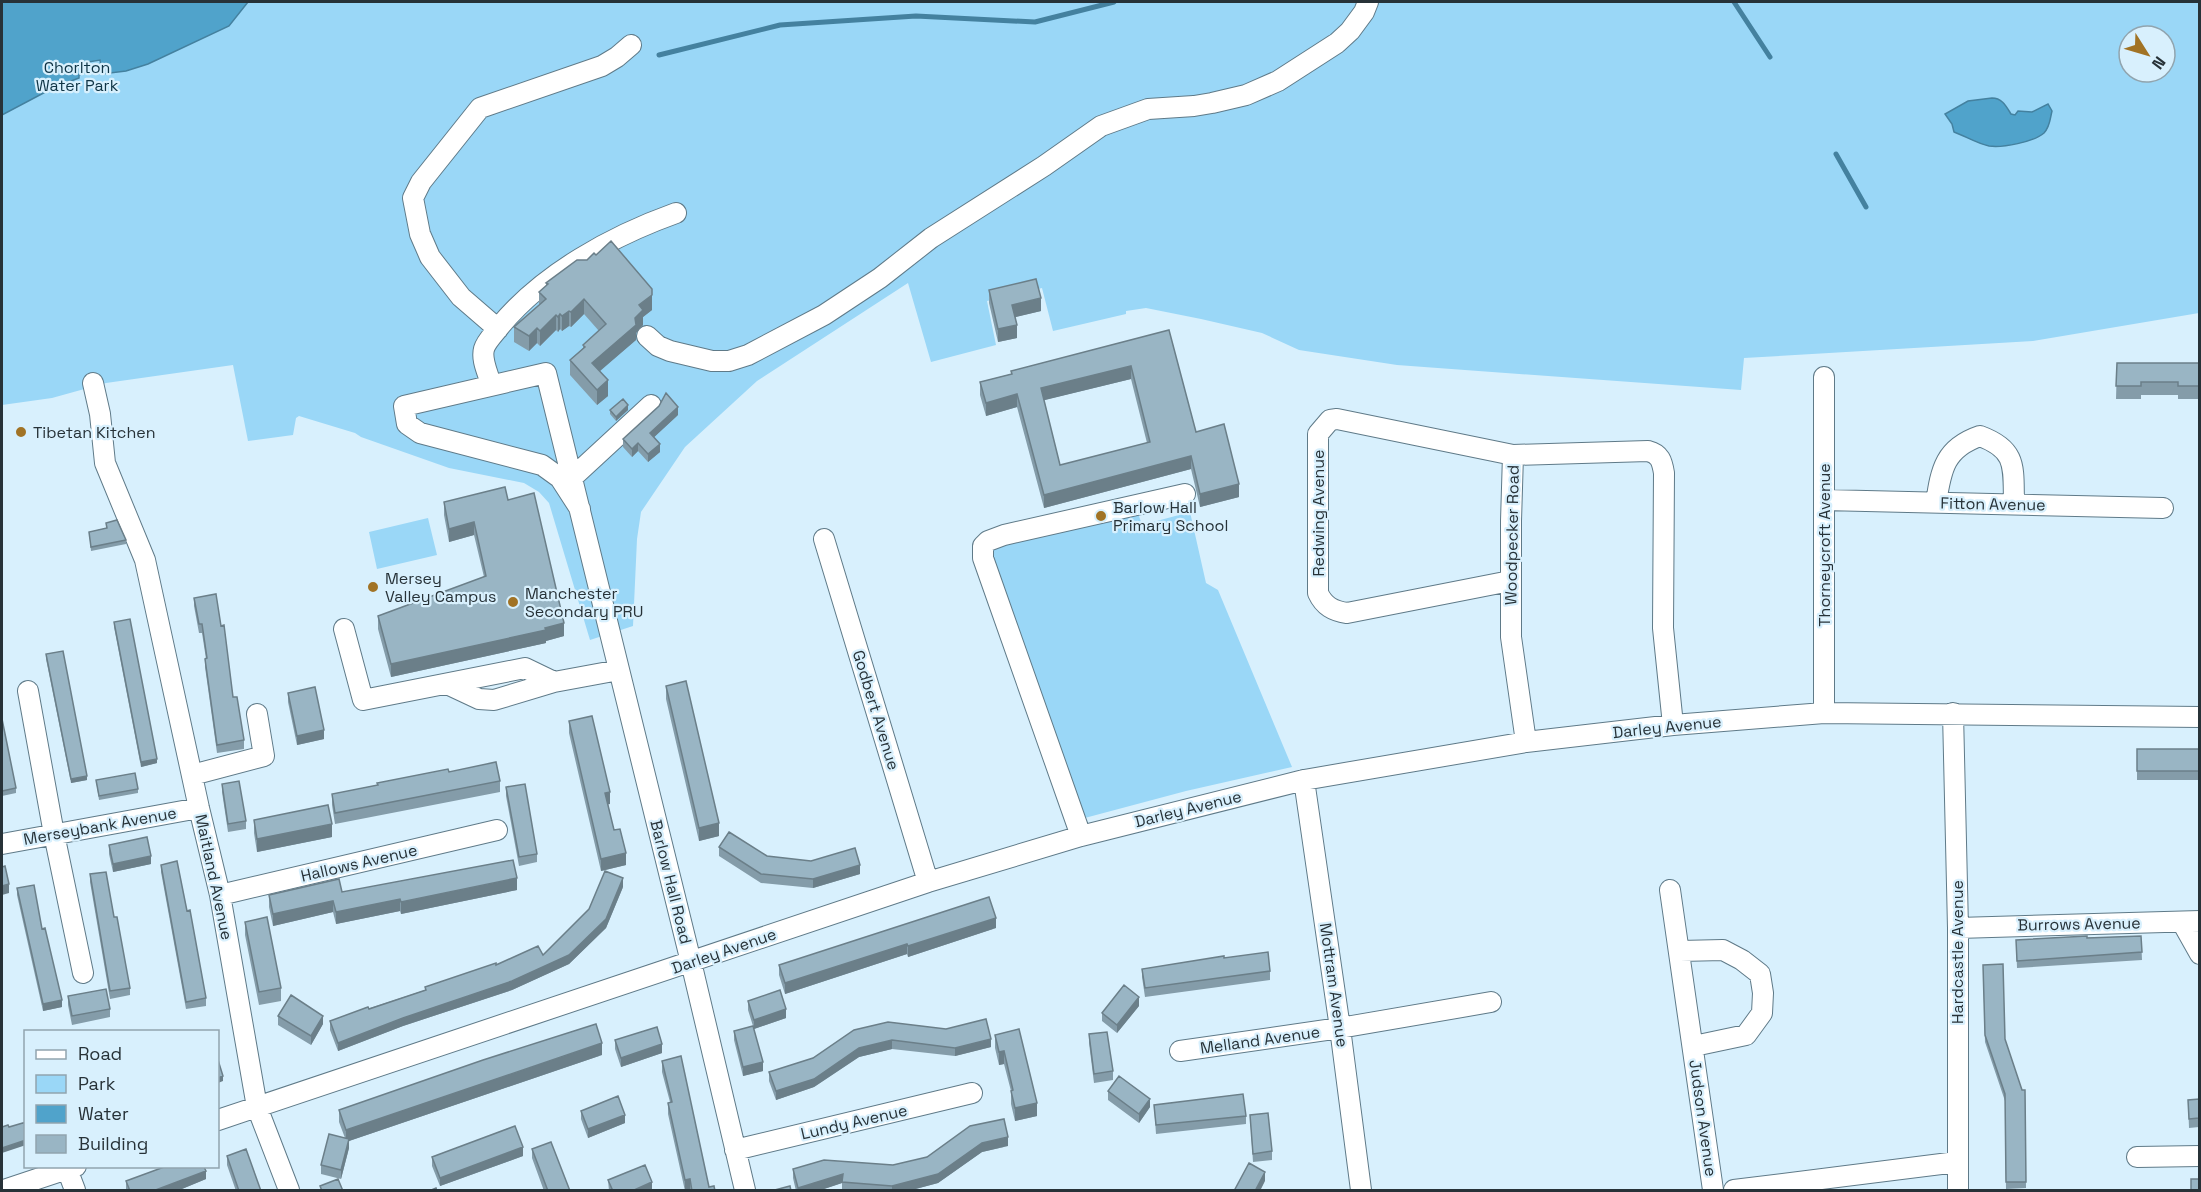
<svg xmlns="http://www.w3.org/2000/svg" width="2201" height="1192" viewBox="0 0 2201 1192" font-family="'Space Grotesk',sans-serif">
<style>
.green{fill:#9ad7f7;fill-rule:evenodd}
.water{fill:#50a3cb;stroke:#44819f;stroke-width:1.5}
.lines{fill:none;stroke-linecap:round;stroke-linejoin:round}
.stream{stroke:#44819f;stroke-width:5}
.minor-casing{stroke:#5f7a88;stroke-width:22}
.minor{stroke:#fff;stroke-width:20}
.wall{fill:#849ca9;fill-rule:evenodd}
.shaded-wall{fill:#6b7f89}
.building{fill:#99b5c4;stroke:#6b7f89;stroke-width:1.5;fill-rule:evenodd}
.poi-dot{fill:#a17325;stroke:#d8f0fd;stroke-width:2}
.labels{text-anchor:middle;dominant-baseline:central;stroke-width:4.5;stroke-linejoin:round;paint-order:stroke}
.park-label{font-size:16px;fill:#0f3445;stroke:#d8f0fd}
.poi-label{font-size:16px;fill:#273238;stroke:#d8f0fd;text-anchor:start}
.street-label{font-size:16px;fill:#273238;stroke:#d8f0fd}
</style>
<rect width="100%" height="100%" fill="#d8f0fd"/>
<path class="green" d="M2,2H2199V313L2033,341L1744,358L1741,390L1397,365L1299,350L1262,333L1201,319L1146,308L1126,311V314L1053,331L1042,288L987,301L996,345L931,362L908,283L757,381L685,447L641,512L637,539L633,626L590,640L549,503L539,492L524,483L449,468L361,437L355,433L299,416L296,418L293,435L248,441L233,365L106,383L52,398L2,405ZM2129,36H2165V72H2129Z
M1190,512L1206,583L1218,590L1292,767L1186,791L1081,819L989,551L992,547L1138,513L1142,525Z
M428,518L437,555L377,569L369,532Z"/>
<path class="water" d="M2,2H248L229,26L148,64L126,71L102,74L100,60L88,62L89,71L79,75V78L53,88L2,115Z
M1992,98C2002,98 2006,106 2011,114L2015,115L2018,111L2032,112L2048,104L2052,111C2050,119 2050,127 2044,133C2034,142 2002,148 1989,146C1978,144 1965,136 1954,132L1952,124L1945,114L1968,101Z"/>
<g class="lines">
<path class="stream" d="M1734,2L1770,57
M659,55L780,25L916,16L1035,22L1114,2
M1836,154L1866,207"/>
<g class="minor-casing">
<path id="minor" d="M498,329L461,297L430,257L420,234L413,198L421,182L480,108L602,66L617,57L631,45
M647,336L658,346L670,351L712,361H729L748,355L824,315L880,278L931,238L1044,166L1101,126L1148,109L1194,106L1212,103L1246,95L1278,81L1337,43L1350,31L1364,12L1368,2
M93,383L100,414L105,463L145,560L199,808L220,895L257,1107L289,1190
M491,384C488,373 481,360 484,349C486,341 495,333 500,326C544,273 612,236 676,213
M573,477L651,405
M1824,500L2163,508
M1936,503C1941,469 1945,448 1980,436C2018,450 2013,468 2014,504
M580,509L560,478L542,465L420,433L407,424L404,406L546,373L691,962L745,1190
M824,539L928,882
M1510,581L1347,613C1333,611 1324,606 1318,593V434L1330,420L1337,419L1513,455
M344,629L363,700L525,668L554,682L619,670
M447,684L479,699L494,700L554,682
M28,691L54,834L83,973
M1824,713V377
M1953,713L1958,928V1190
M1526,742L1511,637V521L1513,455L1648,451C1660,454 1662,461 1664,473L1663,628L1673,725
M192,775L264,756L257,714
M1304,780L1340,1028L1361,1190
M1081,836L983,558V546L988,541L1004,535L1185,494
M2,844L199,808
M1670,890L1713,1190
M220,895L497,830
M2182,922L2200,954
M1958,928L2200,921
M1680,951L1723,950L1742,960L1760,974L1763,993L1762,1013L1746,1035L1694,1046
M1180,1051L1340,1028L1491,1002
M218,1120L928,882L1081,836L1304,780L1526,742L1673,725L1824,713L2200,717
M735,1150L972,1093
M2137,1157L2200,1156
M67,1169L75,1190
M4,1190L76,1166
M1734,1190L1957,1162"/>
</g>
<use href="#minor" class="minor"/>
</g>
<path class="wall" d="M546,283L652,310L643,317V325L636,333V340L599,371L608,396L597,405L570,375V360L583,348V345L599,331L584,314L571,327L569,326L562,331L560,329L558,332L556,330L540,346L537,343L529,351L514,342V327L539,305V292L546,286Z
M989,290L1041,311L1015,317L1017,338L998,342L989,303Z
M1169,330L1196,432L1239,497L1200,507L1191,469L1044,508L1017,407L986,416L980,395V382L1011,374V371ZM1131,379L1147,443L1060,465L1044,400Z
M2117,363H2199V399H2178V395H2141V399H2116Z
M610,410H628L616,421L610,414Z
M678,415L654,437L660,452L648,462L638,451L632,457L623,447V439Z
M508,500L564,636L546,641V643L391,677L378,629V616L484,577L474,535L449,542L444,515V502Z
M106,523L126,540V544L91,551L89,532L106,528Z
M194,598L233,697L244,740V749L217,753L205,667V659H206L202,633H199L194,606Z
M114,622L157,763L141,767L114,627Z
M46,654L87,780L71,783L46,659Z
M666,686L719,836L699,841L666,699Z
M288,693L324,739L297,745L288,702Z
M2,719L16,788V793L2,796Z
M569,721L610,804H608L614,830L626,865L601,871L569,733Z
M2137,749H2199V780H2137Z
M449,772L500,781V792L335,824L332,805V794Z
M96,780L138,789V793L99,800Z
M222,784L246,821V829L228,832L222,792Z
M506,787L537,854V862L519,866L506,796Z
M254,820L332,837L257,852L254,833Z
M109,845L151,864L113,872L109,854Z
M719,847L767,856L860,874L813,888L761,883L719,856Z
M161,865L187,911L206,998V1006L186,1009L161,872Z
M90,874L114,917L130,988V995L110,999L90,882Z
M623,887L606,928L569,964L512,990L403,1026L338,1051L330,1030V1021L425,990V987L496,965L543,955Z
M17,888L42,929L62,1007L43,1011L17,895Z
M517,890L401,914L400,911L336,924L333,912L273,926L269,907V895L342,892Z
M245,922L281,988V1001L259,1005L245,935Z
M996,928L908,957L907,954L785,994L779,975V965Z
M2141,936L2142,960L2017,968L2016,940Z
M1224,958L1270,971V980L1145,997L1142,977V969Z
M1983,965L2005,1039L2022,1090H2025L2026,1188L2006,1189L2005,1101L1985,1042Z
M68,996L110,1009V1017L72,1025L68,1005Z
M748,1001L786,1018L754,1029L763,1071L743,1076L734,1040V1031L753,1026L748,1010Z
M1139,1006L1117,1033L1102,1021V1013Z
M278,1016L323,1024L311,1045L278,1025Z
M946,1029L991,1047L955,1056L892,1049L859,1057L814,1087L776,1100L769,1081V1072L813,1058Z
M1019,1029L1037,1116L1015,1121L1011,1104V1091L1004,1064L999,1065L995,1048V1035Z
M1089,1034L1113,1071V1080L1094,1083L1089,1043Z
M615,1040L662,1053L621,1067L615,1049Z
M602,1055L349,1141V1148L341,1179L321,1174V1165L345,1138L339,1122V1110Z
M662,1061L709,1187L715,1191H685L668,1114V1103L670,1102L662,1072Z
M1108,1091L1150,1107L1139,1123L1108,1100Z
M2199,1099V1127L2189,1128L2188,1100Z
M1154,1105L1246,1116V1124L1156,1134Z
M581,1111L625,1123L588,1138L581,1119Z
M1250,1115L1272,1151V1160L1253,1162Z
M1008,1146L982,1152L938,1183L908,1191H842V1183L818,1191H796L793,1178V1169L893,1165Z
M532,1149L570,1191H544L532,1158Z
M227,1156L261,1191H236L227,1165Z
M523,1156L440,1186L432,1166V1157Z
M206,1179L177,1191H127L126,1189V1181Z
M608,1180L652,1191H609Z"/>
<path class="shaded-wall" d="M652,295V310L643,317V325L636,333V340L592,378V363L635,318L639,305Z
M1041,298V311L1012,318V305Z
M584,299V314L571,327V312Z
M569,311V326L562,331V316Z
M560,314V329L558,332V317Z
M556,315V330L540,346V331Z
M1017,325V338L998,342V329Z
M537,328V343L529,351V336Z
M1131,366V379L1041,401V388Z
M608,380V396L597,405V390Z
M1017,394V407L986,416V403Z
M628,405V410L616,421V417Z
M678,407V415L650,441V433Z
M638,443V451L632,457V449Z
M660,444V452L648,462V454Z
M1191,456V469L1044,508V495Z
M1239,484V497L1200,507V494Z
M474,522V535L449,542V529Z
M564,623V636L546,641V643L391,677V664Z
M324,730V739L297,745V736Z
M157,759V763L141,767V762Z
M87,776V780L71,783V779Z
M610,792V804L605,805V793Z
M719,823V836L699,841V828Z
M332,824V837L257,852V839Z
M626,853V865L601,871V859Z
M151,856V864L113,872V864Z
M860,865V874L813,888V879Z
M517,878V890L401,914V902Z
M623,878V887L606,928L569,964L512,990L403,1026L338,1051V1043L569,955Z
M9,884V893L2,895V886Z
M400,899V911L336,924V912Z
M333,901V912L273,926V914Z
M996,918V928L908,957V946Z
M907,944V954L785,994V983Z
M1139,997V1006L1117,1033V1025Z
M62,1000V1007L43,1011V1004Z
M786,1009V1018L754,1029V1020Z
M323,1016V1024L311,1045V1036Z
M991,1039V1047L955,1056V1048Z
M892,1040V1049L859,1057L814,1087L776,1100V1091L859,1048Z
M602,1043V1055L349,1141V1148L341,1179V1170L346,1142V1130Z
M662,1044V1053L621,1067V1058Z
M1004,1051V1064L999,1065V1052Z
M763,1062V1071L743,1076V1067Z
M223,1076V1081L218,1083V1078Z
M1150,1099V1107L1139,1123V1114Z
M1037,1103V1116L1015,1121V1108Z
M625,1115V1123L588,1138V1129Z
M1008,1137V1146L982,1152L938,1183L908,1191H892V1186L982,1143Z
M26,1140V1145L2,1153V1148Z
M523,1147V1156L440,1186V1178Z
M206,1171V1179L177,1191H153Z
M1265,1172V1181L1260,1191H1255Z
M843,1174L842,1183L818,1191H798V1188Z
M690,1179V1190L685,1191V1180Z
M652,1182V1191H632Z"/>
<path class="building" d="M611,241L652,289V295L639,305L643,310L635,318L636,325L592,363L608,380L597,390L570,360L585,347L583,345L606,324L584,299L571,312L569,311L562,316L560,314L558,317L556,315L540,331L537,328L529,336L514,327L546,299L539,292L548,284L546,283L577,260H587L594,253L596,255Z
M1036,279L1041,298L1012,305L1017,325L998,329L989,290Z
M1169,330L1196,432L1224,424L1239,484L1200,494L1191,456L1044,495L1017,394L986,403L980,382L1012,374L1011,371ZM1131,366L1150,442L1060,465L1041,388Z
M2117,363H2199V386H2178V382H2141V386H2116Z
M666,393L678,407L650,433L660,444L648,454L638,443L632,449L623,439L659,406Z
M623,399L628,405L616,417L610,410Z
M505,487L508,500L534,493L564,623L545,628L546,630L391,664L378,616L486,576L474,522L449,529L444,502Z
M117,520L126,540L91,547L89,532L107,528L106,523Z
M216,594L221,626L224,625L233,697H237L244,740L217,745L205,659L207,658L202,624H199L194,598Z
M130,619L157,759L141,762L114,622Z
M63,651L87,776L71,779L46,654Z
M686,681L719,823L699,828L666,686Z
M315,687L324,730L297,736L288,693Z
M592,716L610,792L605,793L614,830L620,829L626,853L601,859L569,721Z
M2,719L16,788L2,791Z
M2137,749H2199V771H2137Z
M496,762L500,781L335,813L332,794L378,785L377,783L448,769L449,772Z
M135,773L138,789L99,796L96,780Z
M239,781L246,821L228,824L222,784Z
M525,784L537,854L519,857L506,787Z
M328,805L332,824L257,839L254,820Z
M729,832L767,856L811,861L855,848L860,865L813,879L761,874L719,847Z
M147,837L151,856L113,864L109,845Z
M513,860L517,878L401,902L400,899L336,912L333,901L273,914L269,895L339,879L342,892Z
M177,861L187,911L190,910L206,998L186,1002L161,865Z
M5,866L9,884L2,886V867Z
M605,871L623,878L606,919L569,955L512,981L403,1018L338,1043L330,1021L368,1007L369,1009L426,990L425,987L496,963V965L538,946L543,955L589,909Z
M106,872L114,917H117L130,988L110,991L90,874Z
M34,885L42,929L45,928L62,1000L43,1004L17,888Z
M989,897L996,918L908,946L907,944L785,983L779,965Z
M267,917L281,988L259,992L245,922Z
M2087,936V938L2141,936L2142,952L2017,961L2016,940Z
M1268,952L1270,971L1145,988L1142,969L1224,956V958Z
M2003,964L2005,1039L2022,1090H2025L2026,1182H2006L2005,1094L1985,1035L1983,965Z
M1124,985L1139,997L1117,1025L1102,1013Z
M106,989L110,1009L72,1016L68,996Z
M780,990L786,1009L754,1020L748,1001Z
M291,995L323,1016L311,1036L278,1016Z
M986,1019L991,1039L955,1048L892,1040L859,1048L814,1079L776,1091L769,1072L813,1058L854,1030L888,1022L946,1029Z
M596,1024L602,1043L346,1130L339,1110L483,1060Z
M753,1026L763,1062L743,1067L734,1031Z
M657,1027L662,1044L621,1058L615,1040Z
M1019,1029L1037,1103L1015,1108L1011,1091L1013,1090L1004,1051L999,1052L995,1035Z
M1107,1032L1113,1071L1094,1074L1089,1034Z
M681,1056L709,1187L714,1186L715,1191H692L690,1179L685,1180L668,1103L672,1102L662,1061Z
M218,1060L223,1076L218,1078Z
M1119,1076L1150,1099L1139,1114L1108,1091Z
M1243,1094L1246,1116L1156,1125L1154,1105Z
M618,1096L625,1115L588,1129L581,1111Z
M2199,1099V1118L2189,1119L2188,1100Z
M1268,1113L1272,1151L1253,1154L1250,1115Z
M1004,1119L1008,1137L982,1143L938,1174L892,1186L842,1182L843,1174L798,1188L793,1169L824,1160L893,1165L927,1157L970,1126Z
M26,1122V1140L2,1148V1127L8,1125L9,1127Z
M515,1126L523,1147L440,1178L432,1157Z
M329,1134L349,1139L341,1170L321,1165Z
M551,1142L570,1191H548L532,1149Z
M246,1149L261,1191H239L227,1156Z
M1249,1163L1265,1172L1255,1191H1234Z
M645,1165L652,1182L632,1191H613L608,1180Z
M164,1167H204L206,1171L153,1191H130L126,1181Z
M338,1179L343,1191H322L320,1186Z
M2191,1179H2199V1191H2191Z
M790,1186L791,1191H771Z
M436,1188L437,1191H429Z"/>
<g class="poi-dot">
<circle cx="21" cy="432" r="6"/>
<circle cx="1101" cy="516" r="6"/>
<circle cx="373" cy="587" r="6"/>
<circle cx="513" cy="602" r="6"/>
</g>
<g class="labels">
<g class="park-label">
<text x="77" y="67">Chorlton<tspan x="77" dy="18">Water Park</tspan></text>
</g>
<g class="poi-label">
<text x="33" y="432">Tibetan Kitchen</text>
<text x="1113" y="507">Barlow Hall<tspan x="1113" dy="18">Primary School</tspan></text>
<text x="385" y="578">Mersey<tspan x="385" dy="18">Valley Campus</tspan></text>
<text x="525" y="593">Manchester<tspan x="525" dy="18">Secondary PRU</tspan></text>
</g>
<g class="street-label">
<text transform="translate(1993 504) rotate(1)">Fitton Avenue</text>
<text transform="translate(1318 513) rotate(-90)">Redwing Avenue</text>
<text transform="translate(1512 535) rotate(-89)">Woodpecker Road</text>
<text transform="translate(1824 545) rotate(-90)">Thorneycroft Avenue</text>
<text transform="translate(876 710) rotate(73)">Godbert Avenue</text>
<text transform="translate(1667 727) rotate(-6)">Darley Avenue</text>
<text transform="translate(1188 809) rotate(-14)">Darley Avenue</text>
<text transform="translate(100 826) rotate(-10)">Merseybank Avenue</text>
<text transform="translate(359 863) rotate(-13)">Hallows Avenue</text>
<text transform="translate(214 877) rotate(78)">Maitland Avenue</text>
<text transform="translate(671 882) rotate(76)">Barlow Hall Road</text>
<text transform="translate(2079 924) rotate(-1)">Burrows Avenue</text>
<text transform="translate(724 951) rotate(-19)">Darley Avenue</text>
<text transform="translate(1957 952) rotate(-90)">Hardcastle Avenue</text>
<text transform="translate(1334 985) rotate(82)">Mottram Avenue</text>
<text transform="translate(1260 1040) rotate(-8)">Melland Avenue</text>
<text transform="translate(1703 1118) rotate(82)">Judson Avenue</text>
<text transform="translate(854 1122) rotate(-13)">Lundy Avenue</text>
</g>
</g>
<rect width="2201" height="1192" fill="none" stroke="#273238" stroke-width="6"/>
<rect x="24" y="1030" width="195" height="138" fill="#d8f0fd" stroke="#91a4ae" stroke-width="1.5"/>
<rect x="36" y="1050" width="30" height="9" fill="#ffffff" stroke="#91a4ae" stroke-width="1.5"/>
<text x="78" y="1060" font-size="18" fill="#273238">Road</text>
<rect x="36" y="1075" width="30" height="18" fill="#9ad7f7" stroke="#91a4ae" stroke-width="1.5"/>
<text x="78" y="1090" font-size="18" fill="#273238">Park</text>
<rect x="36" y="1105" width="30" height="18" fill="#50a3cb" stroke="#91a4ae" stroke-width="1.5"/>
<text x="78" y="1120" font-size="18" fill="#273238">Water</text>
<rect x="36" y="1135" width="30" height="18" fill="#99b5c4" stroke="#91a4ae" stroke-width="1.5"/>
<text x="78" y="1150" font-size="18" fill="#273238">Building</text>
<g transform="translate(2147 54) rotate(127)"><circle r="28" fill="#d8f0fd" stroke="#91a4ae" stroke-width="1.5"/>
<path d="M0-4.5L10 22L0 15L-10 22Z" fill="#a17325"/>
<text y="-9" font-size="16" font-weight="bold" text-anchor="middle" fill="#273238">N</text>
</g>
</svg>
